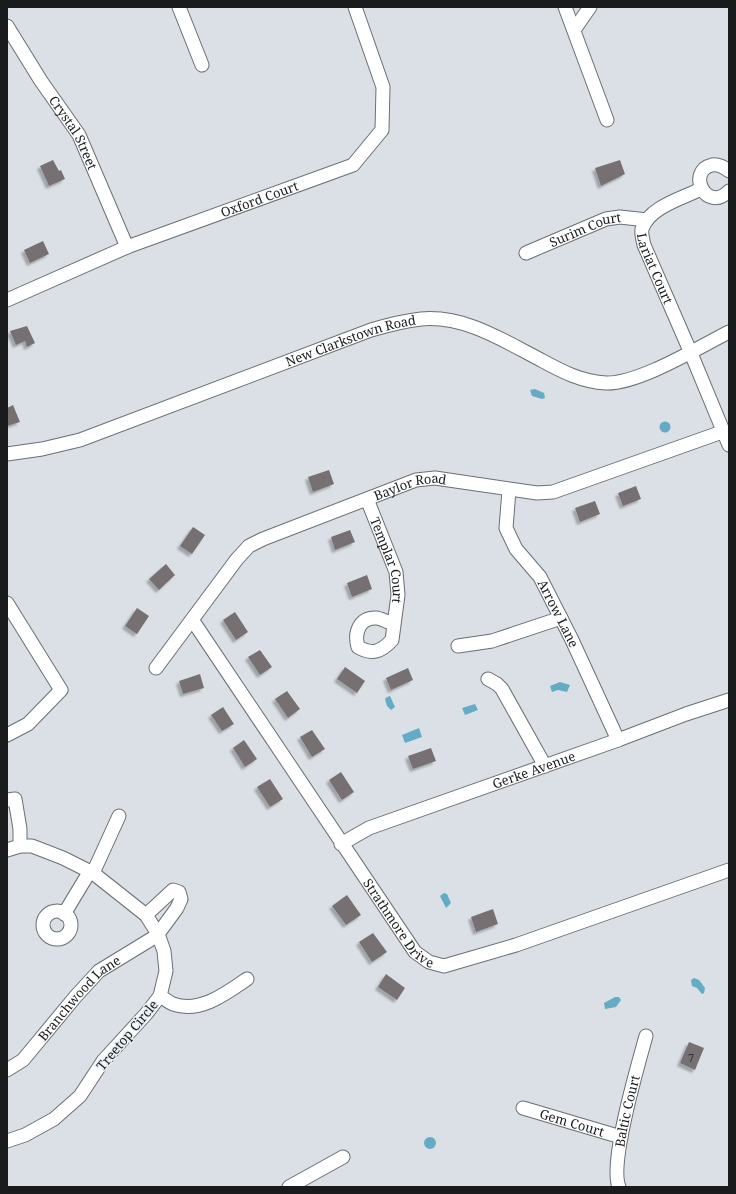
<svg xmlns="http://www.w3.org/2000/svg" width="736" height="1194" viewBox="0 0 736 1194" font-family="'Noto Serif',serif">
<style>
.water{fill:#64abc5}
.building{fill:#777072;filter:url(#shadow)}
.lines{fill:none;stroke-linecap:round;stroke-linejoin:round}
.minor-casing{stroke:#696f73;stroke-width:15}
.minor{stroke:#fff;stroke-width:13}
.labels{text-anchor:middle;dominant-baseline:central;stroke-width:3;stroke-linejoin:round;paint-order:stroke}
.number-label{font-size:11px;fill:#303032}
.street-label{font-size:13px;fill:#191b1d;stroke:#e7eef3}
</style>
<defs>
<filter id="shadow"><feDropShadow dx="-3" dy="3" stdDeviation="1" flood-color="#0004"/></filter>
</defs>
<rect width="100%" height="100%" fill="#dae0e6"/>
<path class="water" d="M535,389L544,393L545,398L542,399L532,396L530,390Z
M659.5 427a5.5 5.5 0 1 1 11 0a5.5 5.5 0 1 1-11 0Z
M560,682L570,685L567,692L558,690L552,692L550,686Z
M390,696L395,707L391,710L387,706L385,699L387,697Z
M475,704L478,710L465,715L462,708Z
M419,728L422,737L405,743L402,735Z
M444,893L447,894L451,903L446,908L440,896Z
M694,978L699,980L705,988L704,993L702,994L697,988L692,986L691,980Z
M615,997H619L621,1000L616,1007L605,1009L604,1003Z
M424 1143a6 6 0 1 1 12 0a6 6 0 1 1-12 0Z"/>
<path class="building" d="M53,160L59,171L61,170L65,179L49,186L40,166Z
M620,160L625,174L601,186L595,168Z
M43,241L49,254L30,263L24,250Z
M27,326L35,343L27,347L25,341L16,345L10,331Z
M13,405L20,422L7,426V408Z
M329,470L334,484L313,492L308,477Z
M636,486L641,499L623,506L618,493Z
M595,501L600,514L580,522L575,508Z
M193,527L205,535L192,554L180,546Z
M350,530L355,542L335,550L331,537Z
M166,564L175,575L159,590L149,579Z
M367,575L372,589L352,597L347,583Z
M137,608L149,616L137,634L125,626Z
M235,612L248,632L236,640L223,620Z
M260,650L272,667L260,675L248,657Z
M345,667L365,681L357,693L337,679Z
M408,668L413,680L391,690L386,678Z
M200,674L204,688L183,694L179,681Z
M287,691L300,709L288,718L275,699Z
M223,707L234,724L222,731L211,715Z
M312,730L325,749L312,757L300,737Z
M244,740L257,759L245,767L233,748Z
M431,748L436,761L413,769L408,756Z
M341,772L354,792L342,800L329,780Z
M270,779L283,799L270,807L257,787Z
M347,895L361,915L346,925L332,906Z
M493,909L498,924L476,932L471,917Z
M373,933L387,952L372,962L359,942Z
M386,974L405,988L397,1000L378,987Z
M689,1042L704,1048L695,1070L680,1063Z"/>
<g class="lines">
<g class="minor-casing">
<g id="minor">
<path d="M179,7L202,65"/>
<path d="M565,7L607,120"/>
<path id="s1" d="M7,26L41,81L79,135L127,247"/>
<path d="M574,30L590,7"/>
<path d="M729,171C724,167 719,164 712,165C686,171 706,214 729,191"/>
<path id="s2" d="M701,189C683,198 649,207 642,229C641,233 643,240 644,245L690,351L729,445"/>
<path id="s3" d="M526,253L606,219L620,217L647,220"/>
<path id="s4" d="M7,300L127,247L353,165L382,130L383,87L355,7"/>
<path id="s5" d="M7,454L42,449L80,440L371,330C388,325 404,321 421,319C465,315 504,341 541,360C561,371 582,382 606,383C639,384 699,347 729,332"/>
<path id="s6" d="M509,490L506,528L516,549L540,577L572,640L618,740"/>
<path id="s7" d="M367,499L396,572L398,595L392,640C381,652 372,655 358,647C354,633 359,617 377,618C382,619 388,622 393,624"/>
<path d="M7,603L61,690L28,724L7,735"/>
<path id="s8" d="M193,621L415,952L429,962L444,966L516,945L729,870"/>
<path d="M458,646L492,641L561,618"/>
<path id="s9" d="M156,668L237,559L249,546L263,539L416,480L435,478L537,493L553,492L722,432"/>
<path d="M488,679L497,684L502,689L545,766"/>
<path d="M7,800L15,799L20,829V846"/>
<path id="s10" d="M341,844L369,828L618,740L686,714L729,700"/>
<path d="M7,850L20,846H32L63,858L93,873L146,915L158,934L164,951L166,971L160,996L146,1014L103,1061L80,1096L54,1119L25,1135L7,1141"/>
<path d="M93,873L119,816"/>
<circle cx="57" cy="925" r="14"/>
<path d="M64,914L90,871"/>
<path d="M146,915L173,890L179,892L181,899L177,908L158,934"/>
<path d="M160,996C164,998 168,1002 173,1004C199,1014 227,993 247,979"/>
<path id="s11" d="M7,1070L23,1060L76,996L99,971L158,935"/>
<path id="s12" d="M523,1108L621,1137"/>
<path d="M289,1187L343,1157"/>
<path id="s13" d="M619,1187C609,1163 638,1065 646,1036"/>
</g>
</g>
<use href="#minor" class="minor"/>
</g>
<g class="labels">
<g class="number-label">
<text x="691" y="1057">7</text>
</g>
<g class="street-label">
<text stroke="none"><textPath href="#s1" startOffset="126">Crystal Street</textPath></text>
<text stroke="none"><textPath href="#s4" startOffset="272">Oxford Court</textPath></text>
<text stroke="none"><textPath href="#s3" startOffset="64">Surim Court</textPath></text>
<text stroke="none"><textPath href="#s2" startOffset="115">Lariat Court</textPath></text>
<text stroke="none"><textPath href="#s5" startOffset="363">New Clarkstown Road</textPath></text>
<text stroke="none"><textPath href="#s9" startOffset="326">Baylor Road</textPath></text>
<text stroke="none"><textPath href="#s7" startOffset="65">Templar Court</textPath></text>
<text stroke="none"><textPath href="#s6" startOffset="139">Arrow Lane</textPath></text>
<text stroke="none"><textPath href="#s10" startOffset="207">Gerke Avenue</textPath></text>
<text stroke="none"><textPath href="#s8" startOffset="366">Strathmore Drive</textPath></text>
<text stroke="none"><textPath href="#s11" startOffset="103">Branchwood Lane</textPath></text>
<text transform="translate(127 1035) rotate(-50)">Treetop Circle</text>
<text stroke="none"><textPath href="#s13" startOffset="77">Baltic Court</textPath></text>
<text stroke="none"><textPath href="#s12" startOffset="51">Gem Court</textPath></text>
</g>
</g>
<rect width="736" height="1194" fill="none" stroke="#191b1d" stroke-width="16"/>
</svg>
